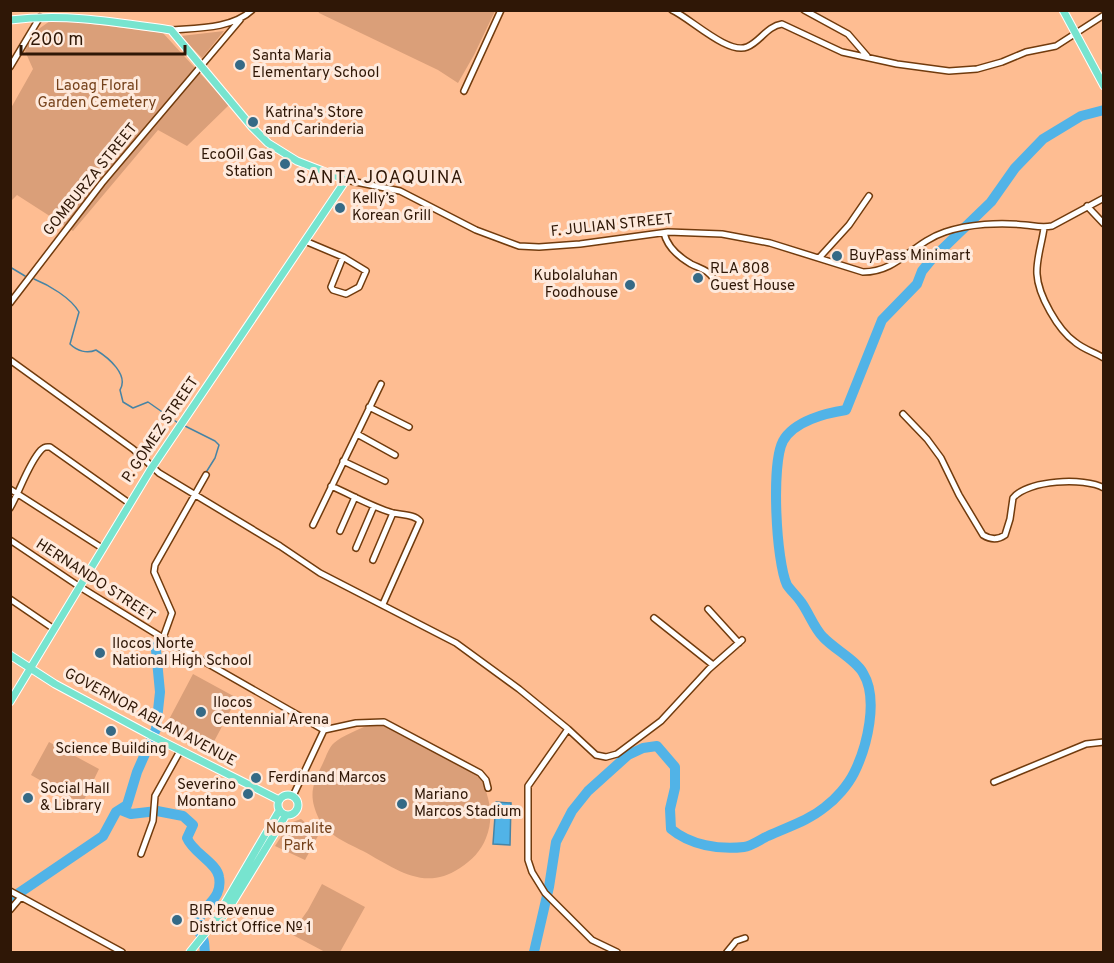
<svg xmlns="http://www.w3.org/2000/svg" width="1114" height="963" viewBox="0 0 1114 963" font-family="Overpass,sans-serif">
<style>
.green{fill:#da9f79}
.water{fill:#51b3e7;stroke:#4784a4;stroke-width:1.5}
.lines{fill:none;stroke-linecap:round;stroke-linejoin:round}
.stream{stroke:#4784a4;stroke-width:1.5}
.river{stroke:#51b3e7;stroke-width:10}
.minor-casing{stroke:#713b0d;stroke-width:8}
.major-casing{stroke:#fff;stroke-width:9}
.minor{stroke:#fff;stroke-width:5}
.major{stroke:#77e4cf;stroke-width:7}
.poi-dot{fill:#356a86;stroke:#feeadd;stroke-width:2}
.labels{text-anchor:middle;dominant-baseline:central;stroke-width:6;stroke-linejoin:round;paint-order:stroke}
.poi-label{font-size:15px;fill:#2f1706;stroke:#feeadd;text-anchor:start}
.park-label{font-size:15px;fill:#75411a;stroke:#feeadd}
.street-label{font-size:15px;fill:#2f1706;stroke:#feeadd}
.quarter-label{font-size:18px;letter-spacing:1.5px;fill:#2f1706;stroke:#feeadd}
</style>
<rect width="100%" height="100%" fill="#febd92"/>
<path class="green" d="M318,11V10L495,11L474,55L458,83L438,70L319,13Z
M50,21L76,22L163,33L229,105L187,146L158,130L73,231L17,195L11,201V108L33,69L25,51L33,33Z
M224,31L202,58L181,36Z
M193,674L237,698L209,751L165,727Z
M370,724L383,725L396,730L477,773C489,791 495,817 486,838C481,851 472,860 460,868C424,892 396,869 363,851C349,844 327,835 319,819C308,796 312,785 323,763C326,757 329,747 334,743C341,736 361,729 370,724Z
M49,742L99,769L82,804L31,775Z
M301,819L319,834L305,860L275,846L290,823Z
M322,884L365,907L340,952H325L291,934L308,910Z"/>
<path class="water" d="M496,802L511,803L510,845L493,844Z"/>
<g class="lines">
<path class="stream" d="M10,267L25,276
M34,279C49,285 71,298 79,312L70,344C77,351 87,354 96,350C109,358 129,375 120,390L123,402L133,408L148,402L178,423
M185,426L215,441L219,445L215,458L205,474
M164,600L169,615"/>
<path class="river" d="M121,810L131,814L157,811L183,816L193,825L187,838C193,853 217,863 219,877C223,900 203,904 198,922C196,929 200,933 203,939C205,943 204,948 205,952
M19,893L103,836L116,812L127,805L137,772L156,729L160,692L156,650L159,641
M10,902L14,899
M534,952L549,887L556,842L572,811L588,791L628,755L643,748L657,746L675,767V788L670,809L671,829C690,845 719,850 744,847C752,846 761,839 768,836C787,827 808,821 825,807C836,799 848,785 854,773C867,747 879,699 863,673C856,660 834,649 823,637C814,628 809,613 801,602C797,596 791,591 787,585C776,561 771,464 783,441C794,421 826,413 846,410L882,320L917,284L922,271L931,260L991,202L1015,168L1043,139L1081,116L1104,110"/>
<g class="minor-casing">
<path id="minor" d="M672,10C690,18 728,55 747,47C760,42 767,26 782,24L842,52L897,64L949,71L977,69L1002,62L1026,52L1056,46L1104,15
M804,10L848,34L867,56
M171,30C197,28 232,29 252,10
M10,67L40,17
M464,91L501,10
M346,180L400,191L476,230L519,246L539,247L580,244L668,232L722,234L770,243L863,272C898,272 912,243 945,232C969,224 1000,222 1025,225C1035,226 1042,228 1052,226L1104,198
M1087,206L1104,224
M1044,228C1042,243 1036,260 1037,274C1038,295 1058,330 1075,342C1083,349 1094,352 1104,358
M664,233C667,246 679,257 691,264C701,269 709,270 714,280
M305,241L343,257L366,271L359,287L346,294L333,290L331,287L343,257
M819,258L849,225L869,196
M10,303L102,183L240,20
M10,360L133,449L159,473L280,546L320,573L456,643L519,689L568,729L596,755L606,757L617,754L661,721L709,669L742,640
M369,407L409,427
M903,414L927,439L941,458L959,495L983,535C991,540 998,540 1005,535L1010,519L1013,498C1028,480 1084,477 1104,488
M357,434L395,455
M343,461L385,481
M331,486C352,495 372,507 393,513C402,515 414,514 420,521L383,604
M10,489L102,548
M10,508C20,491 28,464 41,450C45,446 46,447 50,447L129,503
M313,525L381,384
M340,531L355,497
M10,540L80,587L163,638L324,730
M356,548L374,506
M373,560L393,513
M10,599L54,629
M708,609L739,643
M654,618L713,665
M163,638L172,613L154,572L155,565L206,475
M568,729L528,786V860L532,872L545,893L592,940L617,952
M324,730L356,723L384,722L480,773L486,780L488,788
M994,782L1086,744L1104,742
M293,796L324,730
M141,854L153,821L155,796L180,751
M10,891L122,952
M10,910L21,897
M727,952L736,941L745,938"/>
</g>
<g class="major-casing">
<path id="major" d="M1063,10L1104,86
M10,20C67,13 115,22 171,30L252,127L268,143L297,161L346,180L151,469L10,702
M10,655L55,684L150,735L279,800
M278 805a10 10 0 1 1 20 0a10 10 0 1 1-20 0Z
M214,922L222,918L231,905L286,815
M190,952L214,922L279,811"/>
</g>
<use href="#minor" class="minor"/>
<use href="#major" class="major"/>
</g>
<g class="poi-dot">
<circle cx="240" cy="65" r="6"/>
<circle cx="253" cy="122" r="6"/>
<circle cx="285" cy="164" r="6"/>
<circle cx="340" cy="208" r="6"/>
<circle cx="837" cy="256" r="6"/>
<circle cx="698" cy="278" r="6"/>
<circle cx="630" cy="285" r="6"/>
<circle cx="100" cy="653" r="6"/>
<circle cx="201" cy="712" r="6"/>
<circle cx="111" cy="731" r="6"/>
<circle cx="256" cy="778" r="6"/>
<circle cx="248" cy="794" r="6"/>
<circle cx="28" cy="798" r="6"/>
<circle cx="402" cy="804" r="6"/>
<circle cx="177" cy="920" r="6"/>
</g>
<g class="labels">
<g class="poi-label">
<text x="252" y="56">Santa Maria<tspan x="252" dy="17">Elementary School</tspan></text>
<text x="265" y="113">Katrina's Store<tspan x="265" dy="17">and Carinderia</tspan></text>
<text x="273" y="155" text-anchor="end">EcoOil Gas<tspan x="273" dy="17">Station</tspan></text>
<text x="352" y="199">Kelly’s<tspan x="352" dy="17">Korean Grill</tspan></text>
<text x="849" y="256">BuyPass Minimart</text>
<text x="710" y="269">RLA 808<tspan x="710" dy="17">Guest House</tspan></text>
<text x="618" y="276" text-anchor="end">Kubolaluhan<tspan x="618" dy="17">Foodhouse</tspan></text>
<text x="112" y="644">Ilocos Norte<tspan x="112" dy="17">National High School</tspan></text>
<text x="213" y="703">Ilocos<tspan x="213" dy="17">Centennial Arena</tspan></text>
<text x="111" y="749" text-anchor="middle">Science Building</text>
<text x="268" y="778">Ferdinand Marcos</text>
<text x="236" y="785" text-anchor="end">Severino<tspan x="236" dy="17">Montano</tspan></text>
<text x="40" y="789">Social Hall<tspan x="40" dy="17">&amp; Library</tspan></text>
<text x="414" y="795">Mariano<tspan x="414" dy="17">Marcos Stadium</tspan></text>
<text x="189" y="911">BIR Revenue<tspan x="189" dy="17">District Office № 1</tspan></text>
</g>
<g class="park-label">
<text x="97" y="86">Laoag Floral<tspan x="97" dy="17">Garden Cemetery</tspan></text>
<text x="299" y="829">Normalite<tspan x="299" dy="17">Park</tspan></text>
</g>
<g class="street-label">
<text transform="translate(91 180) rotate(-51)">GOMBURZA STREET</text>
<text transform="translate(612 226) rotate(-6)">F. JULIAN STREET</text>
<text transform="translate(161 430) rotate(-56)">P. GOMEZ STREET</text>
<text transform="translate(95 581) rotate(33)">HERNANDO STREET</text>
<text transform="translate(150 718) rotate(28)">GOVERNOR ABLAN AVENUE</text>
</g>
<g class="quarter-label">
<text x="380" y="178">SANTA JOAQUINA</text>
</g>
</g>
<rect width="1114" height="963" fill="none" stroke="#2f1706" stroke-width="24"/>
<path d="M21 45v9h164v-9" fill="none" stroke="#2f1706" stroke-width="3"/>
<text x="30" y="45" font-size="18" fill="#2f1706" stroke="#feeadd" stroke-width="4.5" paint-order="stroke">200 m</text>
</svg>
